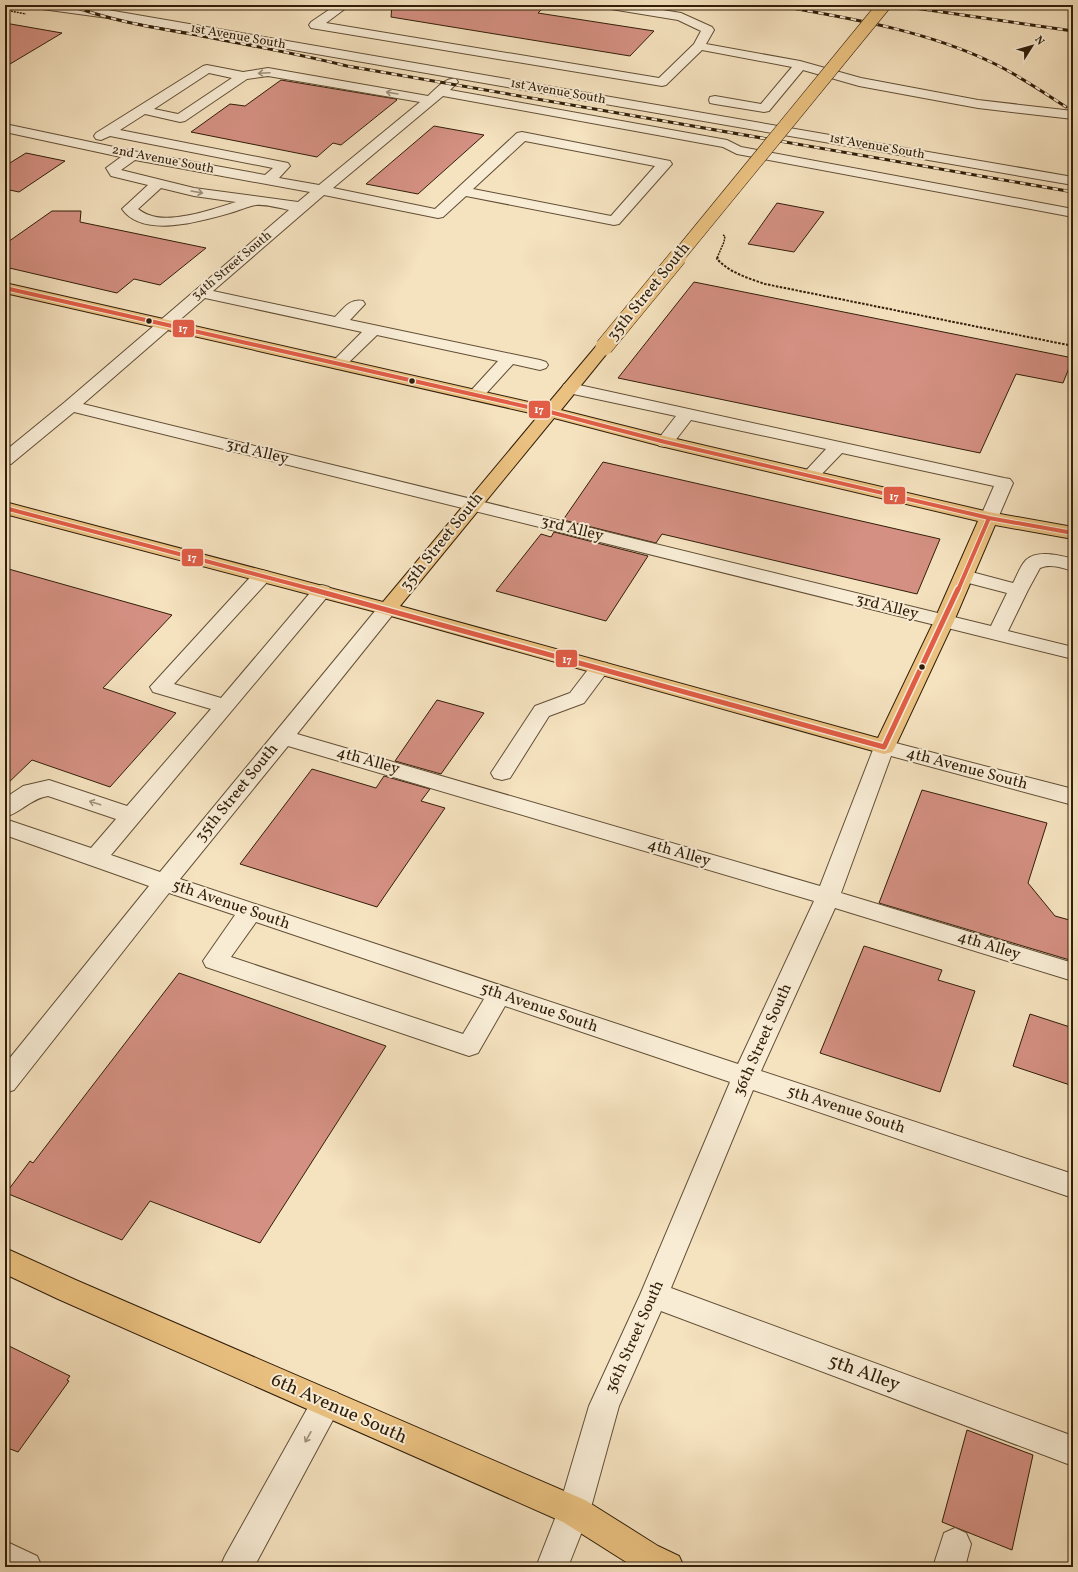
<svg xmlns="http://www.w3.org/2000/svg" width="1078" height="1572" viewBox="0 0 1078 1572" font-family="Vollkorn,serif">
<style>
.building{fill:#d49082;stroke:#311e09}
.lines{fill:none;stroke-linecap:round;stroke-linejoin:round}
.minor-casing{stroke:#624f36;stroke-width:2}
.major-casing{stroke:#311e09;stroke-width:2}
.path-far1{stroke:#311e09;stroke-width:1.5;stroke-dasharray:2 1;stroke-linecap:butt}
.path{stroke:#311e09;stroke-width:2;stroke-dasharray:2.5 1.5;stroke-linecap:butt}
.minor{fill:#f8ecd5;fill-rule:evenodd}
.major{fill:#eac180;fill-rule:evenodd}
.rail-casing{stroke:#311e09;stroke-width:3}
.rail{stroke:#f8ecd5;stroke-width:2;stroke-dasharray:5.5;stroke-linecap:butt}
.major-bridge-far1-casing{stroke:#311e09;stroke-width:14;stroke-linecap:butt}
.major-bridge-casing{stroke:#311e09;stroke-width:18;stroke-linecap:butt}
.major-bridge-far1{stroke:#eac180;stroke-width:13}
.major-bridge{stroke:#eac180;stroke-width:17}
.bus-1-far1-casing{stroke:#f8ecd5;stroke-width:6}
.bus-1-casing{stroke:#f8ecd5;stroke-width:8}
.bus-1-far1{stroke:#e15d46;stroke-width:4}
.bus-1{stroke:#e15d46;stroke-width:5}
.oneway{stroke:#9e8f79}
.bus-dot{fill:#311e09;stroke:#f8ecd5;stroke-width:1.5}
.labels{text-anchor:middle;dominant-baseline:central;stroke-width:4;stroke-linejoin:round;paint-order:stroke}
.far-street-label{font-size:13px;fill:#311e09;stroke:#f8ecd5}
.street-label{font-size:16px;fill:#311e09;stroke:#f8ecd5}
.near-street-label{font-size:19px;fill:#311e09;stroke:#f8ecd5}
.line-badge{stroke:#f8ecd5;stroke-width:1.5}
.badge-label{font-size:11px;text-anchor:middle;font-weight:bold;fill:#fff}
</style>
<rect width="100%" height="100%" fill="#f5e2bf"/>
<filter id="stains"><feTurbulence type="fractalNoise" baseFrequency=".005" numOctaves="4"/><feColorMatrix values="0 0 0 0 .2 0 0 0 0 .09 0 0 0 0 .02 0 0 0 .5 -.17"/></filter>
<radialGradient id="worn" r=".72"><stop offset=".6" stop-color="#630" stop-opacity="0"/><stop offset="1" stop-color="#630" stop-opacity=".3"/></radialGradient>
<path class="building" d="M392,5H491L505,7L507,5H546L538,13L654,31L630,56L391,17Z
M5,23L62,33L5,67Z
M281,80L396,99L397,100L341,145L333,143L317,157L191,132L230,104L245,106Z
M434,126L484,135L418,194L366,184Z
M26,153L65,161L19,192L5,189V166Z
M777,203L824,212L794,252L748,244Z
M52,211H81L80,222L206,248L160,285L134,279L117,293L5,267V244Z
M694,282L1073,358L1063,383L1016,374L980,453L618,378Z
M603,462L940,539L917,594L662,534L656,543L563,520Z
M554,532L648,556L606,621L496,591L541,534L551,537Z
M5,568L172,615L103,688L176,713L110,787L32,760L5,786Z
M437,700L484,713L441,774L395,761Z
M312,769L376,788L384,776L430,789L421,801L445,808L377,907L240,864Z
M922,790L1047,823L1028,883L1055,916L1073,921V961L879,903Z
M864,946L942,970L938,980L975,991L940,1092L820,1053Z
M179,973L386,1046L260,1243L150,1201L122,1240L6,1193L30,1161L33,1163Z
M1030,1014L1073,1028V1086L1013,1066Z
M5,1344L70,1376L67,1380L69,1381L18,1452L5,1447Z
M967,1430L1033,1455L1012,1550L942,1522Z"/>
<g class="lines">
<g class="minor-casing">
<path id="minor" d="M36,5H68L108,10L1073,177V185L108,18L42,9L38,7Z
M336,5H350L326,23L659,78L694,44L701,31L678,20L611,9L607,7L605,5H632L681,13L712,27L714,30L706,44L800,61L861,78L978,100L1073,111V119L978,108L859,86L803,70L769,111L764,112L715,104L710,103L709,100L710,97L715,96L761,104L792,67L702,50L666,85L662,86L311,28L309,25L311,22Z
M207,65L243,72L268,68L428,96C436,89 445,77 456,79L458,82L450,90L727,140L741,147L1073,209V217L737,154L723,147L443,96L333,188L435,209L517,133L522,132L665,160L670,161L672,164L619,224L614,225L466,196L443,217L438,218L324,195L213,291L335,317C343,309 350,298 363,301L365,304L350,320L540,360L546,362L548,365L546,368L540,370L513,364L481,399L475,400L469,399L467,395L498,361L377,335L344,367L338,369L332,367L330,364L362,332L205,298L83,404L991,626L1007,593L957,580L954,576L957,572L964,570L1013,583C1017,576 1020,566 1026,560C1037,550 1057,555 1070,558L1073,559V571C1063,568 1050,563 1040,568L1028,590L1008,631L1073,647V659L74,412L11,464L5,465V451L65,402L289,210C279,208 266,204 256,205C248,206 238,211 230,213C201,221 143,239 122,209L148,185L111,176L106,168L121,157L5,132V124L133,151L265,175L273,168L110,136L101,140L96,139L94,136L96,133L203,66ZM209,73L232,78L178,114L154,109ZM268,76L420,102L319,185L279,178L290,166L288,163L120,130L145,114L180,122L185,121L247,79ZM525,141L655,166L611,216L473,189ZM135,160L310,192L298,202L194,188L121,170ZM161,188L194,196L236,202C213,209 172,224 149,215C145,214 141,211 138,209Z
M570,383L1004,478L1010,479L1013,483L998,518L996,522L989,524L982,522L980,518L994,486L842,453L816,480L810,481L804,480L801,476L826,449L691,420L671,446L665,447L659,446L656,442L676,416L564,392L562,388L564,384Z
M262,570L269,572L272,576L269,580L174,684L221,698L315,587L322,585L329,587L332,591L111,855L160,872L380,605L387,603L394,605L397,609L394,613L297,734L820,886L876,742L884,740L1073,789V805L891,756L841,893L1073,963V981L835,908L761,1071L1073,1174V1198L753,1090L671,1288L1073,1436V1466L661,1311L619,1406L590,1511L568,1567H536L558,1511L589,1406L640,1295L730,1082L505,1006L478,1053L469,1056L460,1053L206,967L203,961L235,915L169,893L14,1090L5,1093V1064L149,886L5,835V819L91,848L116,819L48,796C30,799 22,812 5,817V798L23,786L49,780L127,806L211,709L153,692L150,687L255,572ZM288,746L814,901L738,1064L180,879ZM256,922L484,999L463,1034L231,957Z
M600,662L607,663L610,668L584,703L549,716L510,778L502,780L494,778L491,773L535,706L570,693L593,663Z
M327,1389L338,1393L342,1403L254,1567H220L225,1556L316,1393Z
M955,1528L966,1533L971,1544L965,1567H933L944,1533Z
M5,1541L37,1556L42,1567H5Z"/>
</g>
<g class="major-casing">
<path id="major" d="M5,283L546,406L598,344L604,342L610,344L612,347L561,410L668,437L989,512L1073,527V539L995,525L954,621L895,747L892,752L884,754L380,613L5,514V502L383,602L539,415L5,293ZM554,418L665,447L978,521L934,621L878,738L400,606Z
M5,1248L78,1281L585,1500L658,1546L679,1556L684,1567H634L563,1522L58,1299L5,1274Z"/>
</g>
<path class="path-far1" d="M5,10L26,14
M717,258L724,242L725,236L723,235"/>
<path class="path" d="M718,257L717,259C730,273 748,278 765,284L1073,346"/>
<use href="#minor" class="minor"/>
<use href="#major" class="major"/>
<g class="rail-casing">
<path id="rail" d="M69,5C109,20 149,27 191,34C243,44 295,53 347,66L1073,192
M775,5C848,18 925,30 993,63C1018,75 1042,91 1066,107
M894,5L1073,31"/>
</g>
<use href="#rail" class="rail"/>
<g class="major-bridge-far1-casing">
<path id="major-bridge-far1" d="M677,258L884,5"/>
</g>
<g class="major-bridge-casing">
<path id="major-bridge" d="M604,347L678,257"/>
</g>
<use href="#major-bridge-far1" class="major-bridge-far1"/>
<use href="#major-bridge" class="major-bridge"/>
<g class="bus-1-far1-casing">
<path id="bus-1-far1" d="M5,288L550,412L665,442L989,518L1073,533
M5,508L315,590
M958,590L989,518"/>
</g>
<g class="bus-1-casing">
<path id="bus-1" d="M311,589L884,747L958,589"/>
</g>
<use href="#bus-1-far1" class="bus-1-far1"/>
<use href="#bus-1" class="bus-1"/>
</g>
<defs><path id="oneway-shaft" d="M-6 0H5M1.5-3L5.5 0L1.5 3" fill="none" stroke-width="1.6" stroke-linecap="round" stroke-linejoin="round"/></defs>
<g class="oneway">
<use href="#oneway-shaft" transform="translate(264 73) rotate(177)"/>
<use href="#oneway-shaft" transform="translate(392 93) rotate(-170)"/>
<use href="#oneway-shaft" transform="translate(197 192) rotate(10)"/>
<use href="#oneway-shaft" transform="translate(95 803) rotate(-162)"/>
<use href="#oneway-shaft" transform="translate(308 1437) rotate(119)"/>
</g>
<g class="bus-dot">
<circle cx="149" cy="321" r="3.5"/>
<circle cx="412" cy="381" r="3.5"/>
<circle cx="922" cy="667" r="3.5"/>
</g>
<g class="labels">
<g class="far-street-label">
<text transform="translate(238 37) rotate(10)">1st Avenue South</text>
<text transform="translate(558 92) rotate(10)">1st Avenue South</text>
<text transform="translate(877 147) rotate(10)">1st Avenue South</text>
<text transform="translate(163 160) rotate(11)">2nd Avenue South</text>
<text transform="translate(232 266) rotate(-40)">34th Street South</text>
</g>
<g class="street-label">
<text transform="translate(649 292) rotate(-51)">35th Street South</text>
<text transform="translate(257 452) rotate(14)">3rd Alley</text>
<text transform="translate(572 529) rotate(14)">3rd Alley</text>
<text transform="translate(442 542) rotate(-51)">35th Street South</text>
<text transform="translate(887 607) rotate(14)">3rd Alley</text>
<text transform="translate(368 761) rotate(16)">4th Alley</text>
<text transform="translate(967 769) rotate(15)">4th Avenue South</text>
<text transform="translate(237 793) rotate(-51)">35th Street South</text>
<text transform="translate(679 853) rotate(16)">4th Alley</text>
<text transform="translate(231 905) rotate(19)">5th Avenue South</text>
<text transform="translate(989 946) rotate(17)">4th Alley</text>
<text transform="translate(539 1008) rotate(19)">5th Avenue South</text>
<text transform="translate(763 1040) rotate(-66)">36th Street South</text>
<text transform="translate(846 1110) rotate(18)">5th Avenue South</text>
<text transform="translate(635 1337) rotate(-66)">36th Street South</text>
</g>
<g class="near-street-label">
<text transform="translate(864 1373) rotate(20)">5th Alley</text>
<text transform="translate(339 1409) rotate(24)">6th Avenue South</text>
</g>
</g>
<g class="line-badge">
<rect x="172" y="319" width="23" height="19" rx="4" fill="#e15d46"/>
<rect x="528" y="400" width="23" height="19" rx="4" fill="#e15d46"/>
<rect x="883" y="486" width="23" height="19" rx="4" fill="#e15d46"/>
<rect x="181" y="548" width="23" height="19" rx="4" fill="#e15d46"/>
<rect x="555" y="649" width="23" height="19" rx="4" fill="#e15d46"/>
</g>
<g class="badge-label">
<text x="183" y="332">17</text>
<text x="539" y="413">17</text>
<text x="894" y="500">17</text>
<text x="192" y="561">17</text>
<text x="567" y="663">17</text>
</g>
<rect width="1078" height="1572" fill="none" stroke="#f5e2bf" stroke-width="20"/>
<rect x="6" y="6" width="1066" height="1560" fill="none" stroke="#311e09" stroke-width="2"/>
<rect x="10" y="10" width="1058" height="1552" fill="none" stroke="#311e09"/>
<g transform="translate(1032 46) rotate(53)" stroke="#f8ecd5" stroke-width="3" paint-order="stroke">
<path d="M0-3L7 15L0 10L-7 15Z" fill="#311e09"/>
<text y="-6" font-size="11" font-weight="bold" text-anchor="middle" fill="#311e09">N</text>
</g>
<rect width="100%" height="100%" filter="url(#stains)"/>
<rect width="100%" height="100%" fill="url(#worn)"/>
</svg>
